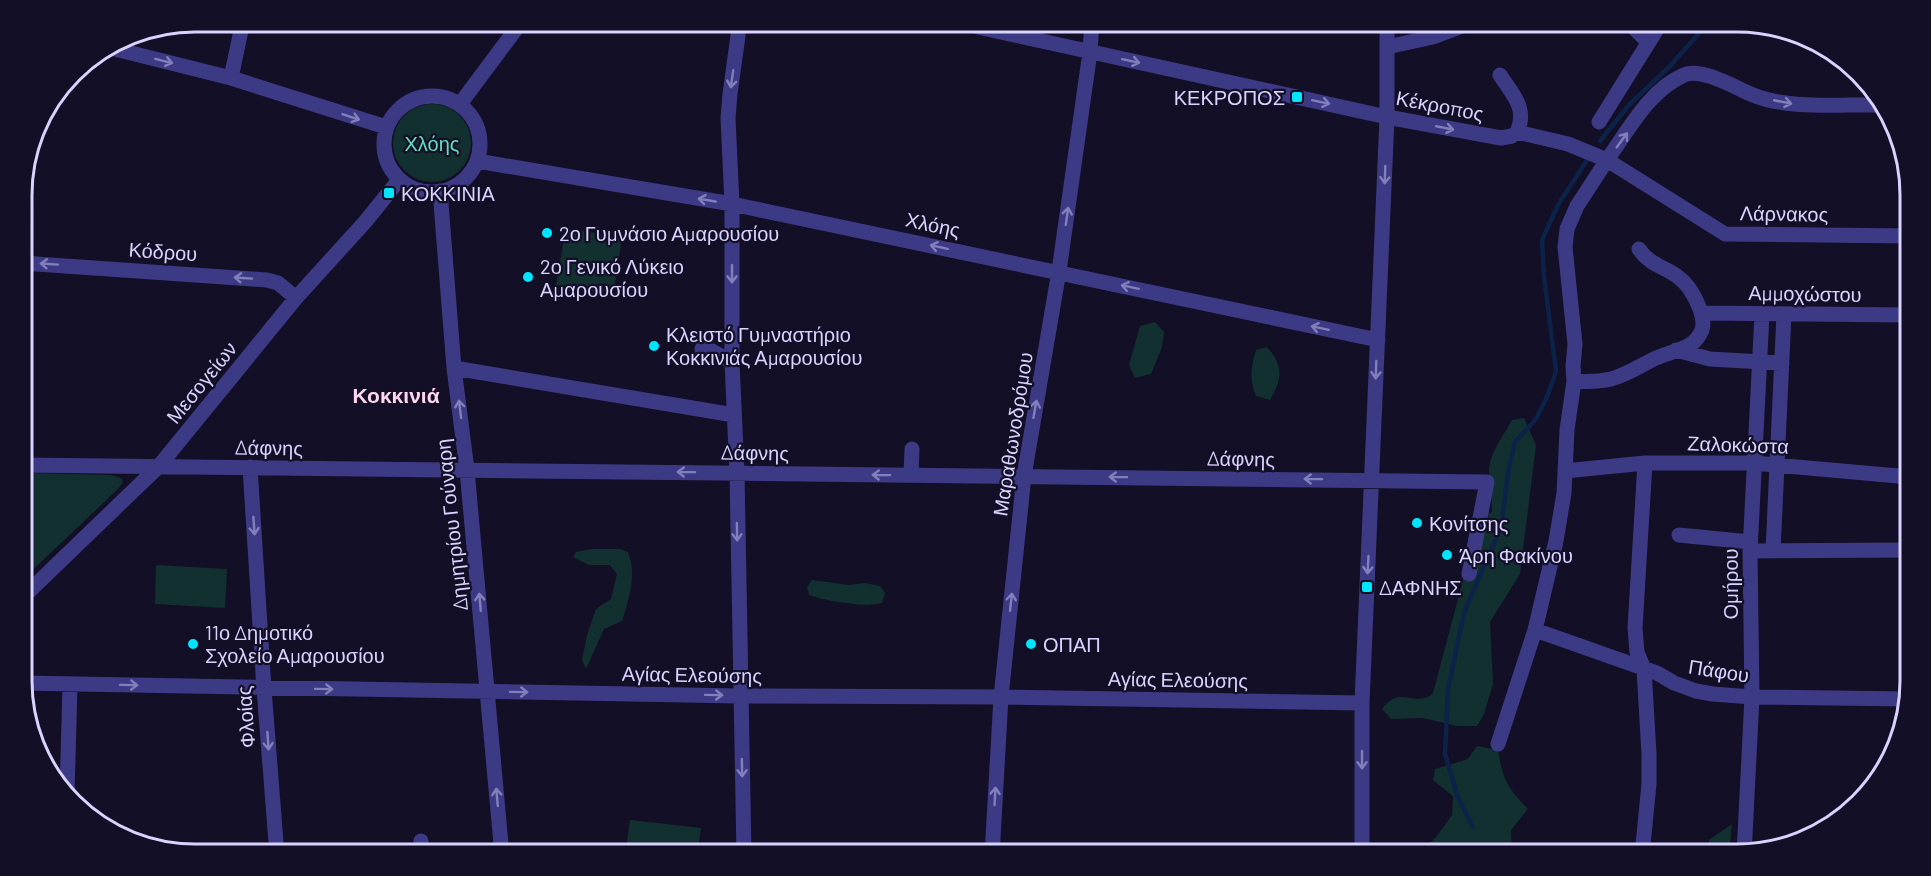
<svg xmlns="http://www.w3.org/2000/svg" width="1931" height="876" viewBox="0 0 1931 876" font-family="Barlow,sans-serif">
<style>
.green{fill:#12302f}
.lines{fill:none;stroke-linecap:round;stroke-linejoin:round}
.stream{stroke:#0c2248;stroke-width:4.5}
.minor{stroke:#3d3a85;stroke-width:15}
.oneway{stroke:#837fbc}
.poi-dot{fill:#00e5ff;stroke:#130f26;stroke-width:2}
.labels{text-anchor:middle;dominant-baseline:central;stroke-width:4.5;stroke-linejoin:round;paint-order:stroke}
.poi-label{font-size:20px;fill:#d9d4ff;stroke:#130f26;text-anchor:start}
.street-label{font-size:20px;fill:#d9d4ff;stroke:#130f26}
.park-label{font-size:20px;fill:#5fe0c0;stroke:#130f26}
.neighbourhood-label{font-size:21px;font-weight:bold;fill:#ffd6f0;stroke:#130f26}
.rim{fill:none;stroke:#d9d4ff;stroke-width:3}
</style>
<rect width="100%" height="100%" fill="#130f26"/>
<path class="green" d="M393 143a39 39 0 1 1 78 0a39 39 0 1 1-78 0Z
M566,228L622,238L613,295L556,285Z
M1155,322L1164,332L1162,347L1151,374L1135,378L1129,365L1140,326Z
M1267,347C1284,366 1282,379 1270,400L1256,396C1249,380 1251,366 1256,350Z
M1524,418L1536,445L1520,574L1490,622L1493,684L1484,714L1477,726H1457L1423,718L1391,719L1382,709C1398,688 1408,702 1424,698C1428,698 1430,695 1433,693L1472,546L1469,528L1492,512C1492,498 1490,486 1489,473C1488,455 1504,435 1512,420Z
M27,473L111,475L121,478L123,482L118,489L22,580V474Z
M592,549H620L628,552C637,575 629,599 622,621L604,629L586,669L582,660L587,635L596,609L611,599L617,574L610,565H589L573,557L576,552Z
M156,565L227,569L225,608L155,604Z
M812,580L848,585L865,583L880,586L885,593L882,603C866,608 825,601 809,595L807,587Z
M1477,746L1498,750C1503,780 1507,787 1528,809L1511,830L1512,855H1429L1427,846L1437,836L1452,815L1453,796L1433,780L1435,769L1468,759Z
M630,820L701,828L697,855H625Z
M1732,824L1729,855H1706L1709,840Z"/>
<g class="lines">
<path class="stream" d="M1600,141L1629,105L1669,67L1710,21
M1473,827L1458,797L1445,754L1448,689L1464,613L1501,527L1509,467L1515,442L1536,419L1547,397L1556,371L1544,276L1542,240L1558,205L1587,160"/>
<path class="minor" d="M740,21L730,94L728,118L732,204V362L737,473L744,855
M951,21L1387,117L1501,138L1512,136L1517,132L1568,144L1607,160C1628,131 1649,90 1684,75C1701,67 1736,88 1753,95C1790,110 1841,104 1881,105
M1627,21L1648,42
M107,47L231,78L386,127
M1387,47L1433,37L1475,21
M1500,75C1512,94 1528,108 1517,132
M231,78L243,21
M384 144a48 48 0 1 1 96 0a48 48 0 1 1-96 0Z
M460,104L522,21
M1599,122L1662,21
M477,161L732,204L1378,340
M440,191L454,368L467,470L502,855
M22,263L267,280L278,283L296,298
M1701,313L1909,315
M702,349L712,351L732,362
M1676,350L1710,359L1782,363
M454,368L734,415
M1574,381C1587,382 1598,382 1611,379C1627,375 1641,365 1656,358C1667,353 1680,351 1691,344C1695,342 1700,335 1702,330C1706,318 1696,298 1689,288C1674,267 1652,269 1639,249
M22,465L1487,482L1469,574
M250,467L264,689L277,855
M1565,471L1645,463H1754L1909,477
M911,475L912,449
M1679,535L1750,542
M1750,551L1910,550
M1773,551L1784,314
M22,598L159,466L296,298L365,222L399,180
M1535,630L1657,673L1674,683L1696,691L1713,694L1752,697L1907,699
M22,683L740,696L1001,697L1362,703
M1498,744L1535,630L1556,541L1564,493L1567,430L1574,381L1573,366L1575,344L1565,247L1567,229L1577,206L1607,160L1725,234L1909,236
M67,795L70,684
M420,855L421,841
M992,855L1001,697L1024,476L1059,271L1090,52L1092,21
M1362,855V703L1387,117V21
M1642,855L1649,784V754L1644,669L1637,652L1635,628L1645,463
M1744,855L1752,697L1750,551L1762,314"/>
</g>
<defs><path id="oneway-shaft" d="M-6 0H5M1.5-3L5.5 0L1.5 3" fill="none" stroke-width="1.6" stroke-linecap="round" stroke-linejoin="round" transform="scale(1.5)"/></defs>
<g class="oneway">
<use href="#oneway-shaft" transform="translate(164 61) rotate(14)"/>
<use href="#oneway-shaft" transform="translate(1131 61) rotate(12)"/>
<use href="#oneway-shaft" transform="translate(732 79) rotate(98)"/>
<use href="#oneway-shaft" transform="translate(1321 102) rotate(12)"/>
<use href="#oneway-shaft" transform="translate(1783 102) rotate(11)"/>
<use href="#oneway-shaft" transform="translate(351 117) rotate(18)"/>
<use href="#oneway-shaft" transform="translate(1445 128) rotate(11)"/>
<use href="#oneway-shaft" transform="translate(1622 140) rotate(-54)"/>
<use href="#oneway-shaft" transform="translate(1385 175) rotate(92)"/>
<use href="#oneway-shaft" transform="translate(707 200) rotate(-170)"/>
<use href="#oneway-shaft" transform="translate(1067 216) rotate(-82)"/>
<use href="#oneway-shaft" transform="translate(939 247) rotate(-168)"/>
<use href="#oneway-shaft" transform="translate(49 264) rotate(-176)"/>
<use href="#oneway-shaft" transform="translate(732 274) rotate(90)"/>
<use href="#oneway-shaft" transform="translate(243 278) rotate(-176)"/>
<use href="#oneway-shaft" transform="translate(1130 287) rotate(-168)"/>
<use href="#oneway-shaft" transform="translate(1320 328) rotate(-168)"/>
<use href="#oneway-shaft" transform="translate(1376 370) rotate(92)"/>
<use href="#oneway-shaft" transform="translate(460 409) rotate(-97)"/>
<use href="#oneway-shaft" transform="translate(1035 409) rotate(-80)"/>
<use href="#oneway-shaft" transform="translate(686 472) rotate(-179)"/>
<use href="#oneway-shaft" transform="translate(881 475) rotate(-179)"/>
<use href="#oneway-shaft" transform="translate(1118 477) rotate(-179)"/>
<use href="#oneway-shaft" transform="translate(1313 479) rotate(-179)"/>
<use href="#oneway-shaft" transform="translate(254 526) rotate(86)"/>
<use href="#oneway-shaft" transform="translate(737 532) rotate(89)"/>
<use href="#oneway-shaft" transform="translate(1368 565) rotate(93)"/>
<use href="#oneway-shaft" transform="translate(480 602) rotate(-95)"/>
<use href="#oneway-shaft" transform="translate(1011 602) rotate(-84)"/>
<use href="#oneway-shaft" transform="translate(129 685) rotate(1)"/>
<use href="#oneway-shaft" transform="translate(324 689) rotate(1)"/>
<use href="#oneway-shaft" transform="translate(519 692) rotate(1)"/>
<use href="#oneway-shaft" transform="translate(714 695) rotate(1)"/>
<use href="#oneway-shaft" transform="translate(268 741) rotate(86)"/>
<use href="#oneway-shaft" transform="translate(1362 760) rotate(90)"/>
<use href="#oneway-shaft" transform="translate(742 768) rotate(89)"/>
<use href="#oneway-shaft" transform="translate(995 796) rotate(-87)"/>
<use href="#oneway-shaft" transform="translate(497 797) rotate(-95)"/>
</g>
<g class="poi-dot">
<rect x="1291" y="91" width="12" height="12" rx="3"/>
<rect x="383" y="187" width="12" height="12" rx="3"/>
<circle cx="547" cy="233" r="6"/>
<circle cx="528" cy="277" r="6"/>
<circle cx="654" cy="346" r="6"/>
<circle cx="1417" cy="523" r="6"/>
<circle cx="1447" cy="555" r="6"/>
<rect x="1361" y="581" width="12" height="12" rx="3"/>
<circle cx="193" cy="644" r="6"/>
<circle cx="1031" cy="644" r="6"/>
</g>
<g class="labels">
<g class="poi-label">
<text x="1285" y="97" text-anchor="end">ΚΕΚΡΟΠΟΣ</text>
<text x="401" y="193">ΚΟΚΚΙΝΙΑ</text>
<text x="559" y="233">2ο Γυμνάσιο Αμαρουσίου</text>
<text x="540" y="266">2ο Γενικό Λύκειο<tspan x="540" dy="23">Αμαρουσίου</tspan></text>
<text x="666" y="334">Κλειστό Γυμναστήριο<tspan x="666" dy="23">Κοκκινιάς Αμαρουσίου</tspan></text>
<text x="1429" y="523">Κονίτσης</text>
<text x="1459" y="555">Άρη Φακίνου</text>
<text x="1379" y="587">ΔΑΦΝΗΣ</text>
<text x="205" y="632">11ο Δημοτικό<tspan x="205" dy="23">Σχολείο Αμαρουσίου</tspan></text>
<text x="1043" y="644">ΟΠΑΠ</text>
</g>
<g class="street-label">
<text transform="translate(1440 105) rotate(11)">Κέκροπος</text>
<text transform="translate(1784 213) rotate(1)">Λάρνακος</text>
<text transform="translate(933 224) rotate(12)">Χλόης</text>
<text transform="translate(163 251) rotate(4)">Κόδρου</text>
<text transform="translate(1805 293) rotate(1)">Αμμοχώστου</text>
<text transform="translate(201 382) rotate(-51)">Μεσογείων</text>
<text transform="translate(1012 434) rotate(-81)">Μαραθωνοδρόμου</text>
<text transform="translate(1738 444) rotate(2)">Ζαλοκώστα</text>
<text transform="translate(269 447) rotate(1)">Δάφνης</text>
<text transform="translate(755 452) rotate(1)">Δάφνης</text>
<text transform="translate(1241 458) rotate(1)">Δάφνης</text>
<text transform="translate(451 525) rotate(-96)">Δημητρίου Γούναρη</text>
<text transform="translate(1730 584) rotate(-90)">Ομήρου</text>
<text transform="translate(1719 670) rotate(9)">Πάφου</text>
<text transform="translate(692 674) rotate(1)">Αγίας Ελεούσης</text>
<text transform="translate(1178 679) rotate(1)">Αγίας Ελεούσης</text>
<text transform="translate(245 717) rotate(-94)">Φλοίας</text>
</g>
<g class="park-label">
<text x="432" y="143">Χλόης</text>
</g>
<g class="neighbourhood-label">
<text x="396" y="394">Κοκκινιά</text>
</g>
</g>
<path d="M0 0H1931V876H0ZM195 32H1737A163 163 0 0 1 1900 195V681A163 163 0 0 1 1737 844H195A163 163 0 0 1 32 681V195A163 163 0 0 1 195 32Z" fill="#130f26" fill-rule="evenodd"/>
<path class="rim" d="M195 32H1737A163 163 0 0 1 1900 195V681A163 163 0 0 1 1737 844H195A163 163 0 0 1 32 681V195A163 163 0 0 1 195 32Z"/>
</svg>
